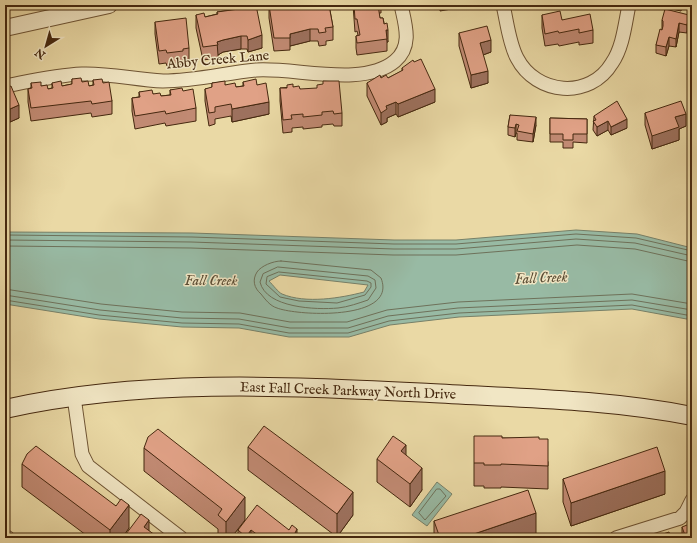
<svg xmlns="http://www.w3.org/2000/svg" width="697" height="543" viewBox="0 0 697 543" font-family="'IM FELL English',serif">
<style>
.water{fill:#98baa4;stroke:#778068;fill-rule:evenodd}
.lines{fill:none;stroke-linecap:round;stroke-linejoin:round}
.shore{stroke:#6e715a;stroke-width:1}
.minor-casing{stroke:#6e5434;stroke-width:15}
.tertiary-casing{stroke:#6e5434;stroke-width:18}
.secondary-casing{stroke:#45280f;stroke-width:20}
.minor{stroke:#f1e6c4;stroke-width:13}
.tertiary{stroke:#f1e6c4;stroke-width:16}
.secondary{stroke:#f1e6c4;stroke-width:18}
.wall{fill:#c18a73;stroke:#45280f}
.shaded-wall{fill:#9d715e;stroke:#45280f}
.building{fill:#e0a186;stroke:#45280f}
.labels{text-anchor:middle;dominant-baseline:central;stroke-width:3;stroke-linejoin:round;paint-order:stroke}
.street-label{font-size:14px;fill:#45280f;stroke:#f1e6c4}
.water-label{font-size:15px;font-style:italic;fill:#5a4c34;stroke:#f1e6c4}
</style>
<rect width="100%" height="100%" fill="#ead9a5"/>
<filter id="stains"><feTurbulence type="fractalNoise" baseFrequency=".005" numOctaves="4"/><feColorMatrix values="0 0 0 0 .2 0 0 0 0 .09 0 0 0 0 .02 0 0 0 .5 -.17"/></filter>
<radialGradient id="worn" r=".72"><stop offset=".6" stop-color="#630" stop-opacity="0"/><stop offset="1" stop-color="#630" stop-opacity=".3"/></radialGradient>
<path class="water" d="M576,230L637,234L692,248V320L632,309L459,317L390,325L349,337H289L239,328L182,327L99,319L5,304V232L192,233L394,240H456ZM280,275L368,285L364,292C341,298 306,304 282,294C278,292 273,285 269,281Z
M437,482L452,494L427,526L412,515Z"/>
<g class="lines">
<path class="shore" d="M5,235L192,237L394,244H456L576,234L636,238L692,251
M5,240L191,242L394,249H456L576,239L635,243L692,256
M5,246L191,248L393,255H456L577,245L635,249L692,262
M281,261L371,270L381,278C398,321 298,316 277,308C270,306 265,299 261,294C254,288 252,280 257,272C261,266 273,261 281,261Z
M278,267L368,276L375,280L376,288L368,300C359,303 348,307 338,308C316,310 266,308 260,282L263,274Z
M279,272L367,281L371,283V287L365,295L337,303L299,301L280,297L266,284L267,277Z
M5,289L101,304L182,312L240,313L290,322H347L387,310L458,302L632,294L692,304
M5,295L100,310L182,318L239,319L290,328H348L388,316L458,308L632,300L692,310
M5,300L99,315L182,323L239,324L289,333H348L389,321L459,313L632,305L692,316
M437,489H440L446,496L425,520L419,513Z"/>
<g class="minor-casing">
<path id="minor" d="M503,5C507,22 509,43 517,58C536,95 590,100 612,63C623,47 625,24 629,5
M5,86C31,81 56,75 82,74C110,73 136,80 163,81C195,81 225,73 256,70C295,67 363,88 395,61C413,46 405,24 401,5
M74,397L82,454L88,466L181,538
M5,536L8,538
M616,538L680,518L686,512L692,500"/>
</g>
<g class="tertiary-casing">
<path id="tertiary" d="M5,28L109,5"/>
</g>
<g class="secondary-casing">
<path id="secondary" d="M5,409C144,378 288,386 430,393C517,398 606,399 692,416"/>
</g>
<use href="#minor" class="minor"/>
<use href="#tertiary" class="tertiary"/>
<use href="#secondary" class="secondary"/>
</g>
<path class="wall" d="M269,5L277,9L291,6V5H329L333,27V40L326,41V45L319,46L318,41H310L290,46V50L274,51L269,18Z
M353,5H383V7H381V13H379L380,18H383L388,42H387V51L357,55L356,48V36L358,35L357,31L355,32Z
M667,5H683L681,11L667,8Z
M246,6L262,48L248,52L247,49H241L223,52L218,55V58L203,60L196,28V15L205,17L217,14V12L246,8Z
M542,15L562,20L593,30V43L579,45V42L559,46L558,44L545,46L542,28Z
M662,20L689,24L687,33L679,32L676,47L669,46L666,56L656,53V45L662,29Z
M155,22L189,48V60L183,61V64L167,66L166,63L159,64L155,34Z
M459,33L491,52L483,55L488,83L471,88L459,46Z
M402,68L435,102L398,117L396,114L387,118V122L381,125L367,96V83L381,78H388L402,71Z
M72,79L82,82L89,86L93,85V80L103,83L112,101V114L92,117L91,113L31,121L28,102V89L31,88V83L48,89L52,88V83L62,86L72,84Z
M243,82L257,85L269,114L232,122L231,116L215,119V124L209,126L205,101V89L212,88V83L225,85L236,87L243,86Z
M293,87L300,89L342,113V126H334L333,124L322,125V127L303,129V127L292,128V132L283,133L280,101V88Z
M5,88L19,118L10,122L9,120Z
M170,90L183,91L196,108V121L166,126L165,123L135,129L132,111V98L139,97V92L153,94L161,96L170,95Z
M645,113L686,126L679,129V140L652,149L645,125Z
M510,115L536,125L533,142L517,140V133H516L515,137L508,135V127Z
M594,116L627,128L611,135L608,130L597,136L593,130Z
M550,118L587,119V143L573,142V148H563V142H550Z
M502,438L539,439L548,462V489L501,487V488H484V486H474V463Z
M248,447L353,515L337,537L248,470Z
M144,448L245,520L231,538H218V529L144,471Z
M406,455L422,490L410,507L377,482V459Z
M22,464L116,506L129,528L122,538H90L22,487Z
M563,479L665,494L571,526L563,502Z
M434,521L536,536L530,538H434Z
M682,527L692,538H682Z
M238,530H289L301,538H238Z"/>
<path class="shaded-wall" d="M440,5H457V8L440,11Z
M689,15V24L687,33V25Z
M679,23V32L676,47V39Z
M310,29V41L290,46V34Z
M386,30H388V42H387Z
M262,35V48L248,52V40Z
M241,36V49L223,52L218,55L217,42L223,40Z
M669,37V46L666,56V47Z
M491,40V52L480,56V43Z
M488,71V83L471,88V75Z
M435,89V102L398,117V104Z
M269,102V114L232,122V109Z
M396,102V114L387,118V122L381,125V113L386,106Z
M19,105V118L10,122V109Z
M9,107V120L5,121V109Z
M686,114V126L679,129V140L652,149V136L675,117Z
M536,117V125L533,142V134Z
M627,119V128L611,135V127Z
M608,121V130L597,136V127Z
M516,124V133L515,137V128Z
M406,445V468L401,451Z
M422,468V490L410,507V484Z
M665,471V494L571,526V503Z
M353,492V515L337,537V514Z
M245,497V520L231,538H226V522Z
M129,505V528L122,538H110V530Z
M536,513V536L530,538H462Z
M149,520V538L144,527Z
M297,529V538L295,533Z
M251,530V538H246V537Z"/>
<path class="building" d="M249,5H256L262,35L248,40L247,36H241L223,40L217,42L218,45L203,47L196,15L204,13L205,17L218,14L217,12L246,8V6Z
M269,5H276L277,9L291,6V5H329L333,27L325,28L326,32L319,33L318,29H310L290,34V38H274Z
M354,5H378L380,18H383L384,24L387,23L388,30H386L387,39L357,43L356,36L360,35L357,19H355Z
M665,9L689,15L687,25L679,23L676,39L669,37L666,47L656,45L660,29L662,30L663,26V21L662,20Z
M560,11L562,20L590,14L593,30L579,33V29L559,33L558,31L545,34L542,15Z
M186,18L189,48L183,49V51L167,53L166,50L159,51L155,22Z
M487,26L491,40L480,43L488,71L471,75L459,33Z
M421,59L435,89L398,104L396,102L386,106L387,109L381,113L367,83L380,75L381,78L386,75L388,78L403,70L402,68L413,60L414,62Z
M81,78L82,82L88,81L89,86L94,85L93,80L102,79L103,83L109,82L112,101L92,104L91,101L31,108L28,89L32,88L31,83L41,82V86L47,85L48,89L53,88L52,83L61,81L62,86L72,84V79Z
M256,79L257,85L266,83L269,102L232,109L231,104L215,107V112L209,113L205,89L212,87V83L225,81V85L235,83L236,87L244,86L243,82Z
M323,81H339L342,113L334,114L333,111L322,112V115L303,117V114L291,115L292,119L283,120L280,88H287V85L293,84V87L299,86L300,89L317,88V85L323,84Z
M11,86L19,105L10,109L9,107L5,109V88Z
M182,88L183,91L193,89L196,108L166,114L165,111L135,116L132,98L140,97L139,92L152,90L153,94L160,93L161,96L171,95L170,90Z
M617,101L627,119L611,127L608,121L597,127L593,121L596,120L594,116Z
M681,101L686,114L675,117L679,127L652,136L645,113Z
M510,115L536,117L533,134L517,131L519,125L516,124L515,128L508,127Z
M550,118L587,119V134H573V140H563V134H550Z
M264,426L353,492L337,514L248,447Z
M158,429L245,497L226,522L218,515L222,509L144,448L148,437Z
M393,436L406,445L401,451L422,468L410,484L377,459Z
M474,436H502V438L539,437V439H548V466L501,464V465H484V463H474Z
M36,446L116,506L121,499L129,505L110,530L22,464L27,454Z
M657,447L665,471L571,503L563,479Z
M528,490L536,513L462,538H440L434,521Z
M257,505L289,530L292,525L297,529L295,533L301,538H262L251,530L246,537L238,530Z
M141,514L149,520L144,527L159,538H123Z
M692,523V538H686L682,527Z
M669,532L671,538H651Z"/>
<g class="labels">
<g class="street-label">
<text transform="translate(218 60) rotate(-5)">Abby Creek Lane</text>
<text transform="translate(348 391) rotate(2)">East Fall Creek Parkway North Drive</text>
</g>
<g class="water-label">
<text transform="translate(541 278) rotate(-3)">Fall Creek</text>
<text x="211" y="280">Fall Creek</text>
</g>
</g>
<rect width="697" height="543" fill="none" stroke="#ead9a5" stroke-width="20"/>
<rect x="6" y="6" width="685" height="531" fill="none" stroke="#45280f" stroke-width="2"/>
<rect x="10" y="10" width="677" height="523" fill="none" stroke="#45280f"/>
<g transform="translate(46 46) rotate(217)" stroke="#f1e6c4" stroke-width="3" paint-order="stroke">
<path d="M0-3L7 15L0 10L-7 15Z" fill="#45280f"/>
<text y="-6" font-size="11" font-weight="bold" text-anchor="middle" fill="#45280f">N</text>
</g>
<rect width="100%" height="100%" filter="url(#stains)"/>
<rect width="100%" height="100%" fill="url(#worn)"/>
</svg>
